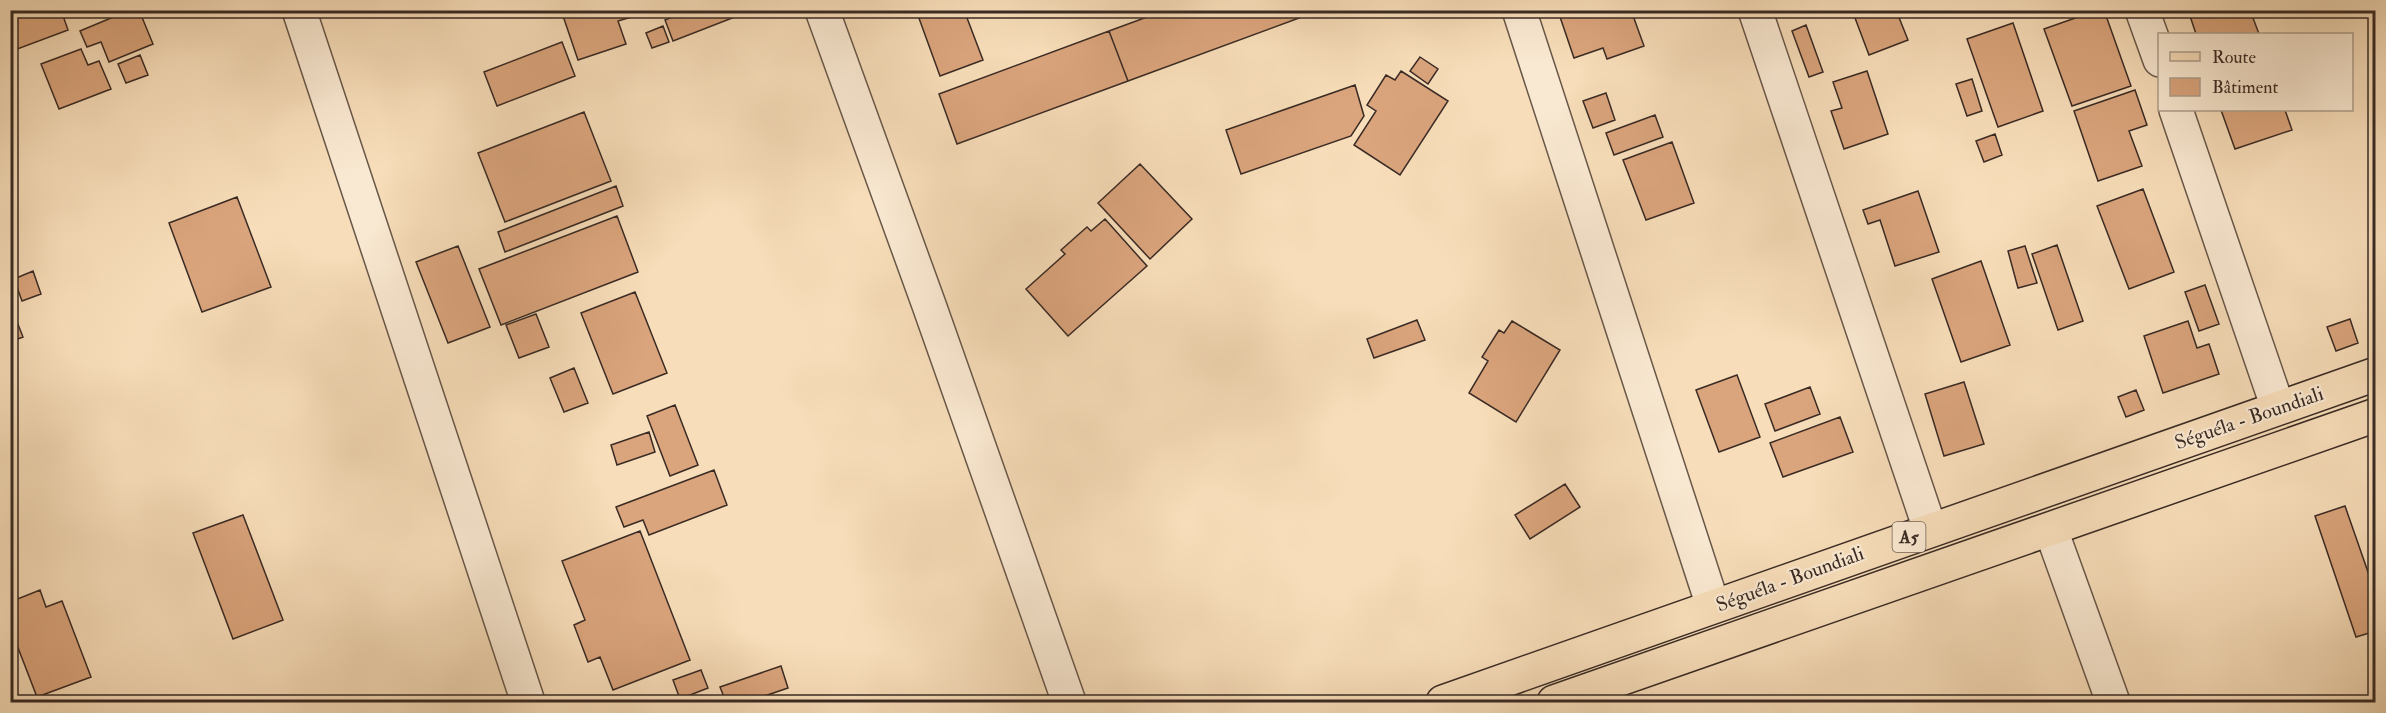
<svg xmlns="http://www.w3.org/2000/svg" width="2386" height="713" viewBox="0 0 2386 713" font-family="'IM FELL Double Pica',serif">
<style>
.building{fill:#daa47c;stroke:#392a24;stroke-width:1.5}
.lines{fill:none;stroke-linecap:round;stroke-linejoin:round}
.minor-casing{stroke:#685749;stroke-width:36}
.tertiary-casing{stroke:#685749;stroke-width:36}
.primary-casing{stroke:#392a24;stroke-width:36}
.minor{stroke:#fae9d2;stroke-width:33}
.tertiary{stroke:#fae9d2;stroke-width:33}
.primary{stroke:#f7ddb9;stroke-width:33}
.labels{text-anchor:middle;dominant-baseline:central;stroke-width:4.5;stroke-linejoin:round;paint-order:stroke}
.shield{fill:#fae9d2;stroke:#736358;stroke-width:1.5}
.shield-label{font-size:18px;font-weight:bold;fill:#392a24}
.street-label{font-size:20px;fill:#392a24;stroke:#fae9d2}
</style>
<rect width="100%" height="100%" fill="#f7ddb9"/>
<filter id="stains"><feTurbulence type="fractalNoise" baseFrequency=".00333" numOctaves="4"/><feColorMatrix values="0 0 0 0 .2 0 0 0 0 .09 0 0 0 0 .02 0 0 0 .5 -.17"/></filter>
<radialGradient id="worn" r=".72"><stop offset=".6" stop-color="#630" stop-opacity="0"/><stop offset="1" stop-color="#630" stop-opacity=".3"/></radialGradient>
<path class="building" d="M10,10H61L68,30L12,51Z
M130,10H139L153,44L109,62L101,42L87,47L80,31Z
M561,10H633L635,16L618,21L626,44L578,60Z
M690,10H744L745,13L673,41L665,20Z
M916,10H964L983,60L940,76Z
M1166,10H1296L1299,18L1128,81L1109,31Z
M1296,10H1321L1299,18Z
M1631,10L1644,46L1607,59L1603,48L1574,58L1558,11Z
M1852,10H1896L1908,40L1869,55Z
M2098,10H2104L2131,86L2072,106L2044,29Z
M2188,10H2250L2259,34H2196Z
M2013,23L2043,111L1998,127L1967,39Z
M1806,25L1823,72L1809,77L1792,31Z
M663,26L669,42L652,48L646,33Z
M1109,31L1128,81L957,144L939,94Z
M562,42L575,76L497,106L484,72Z
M81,49L88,65L99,61L111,89L59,109L41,64Z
M140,55L148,75L126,83L118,64Z
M1420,57L1438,69L1428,84L1410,71Z
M1401,71L1448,101L1400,175L1354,145L1376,111L1367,105L1386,75L1395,80Z
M1867,71L1888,134L1844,149L1831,111L1842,108L1833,82Z
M1972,79L1982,111L1967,116L1956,84Z
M1355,85L1364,116L1351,136L1241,174L1226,130Z
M2135,90L2147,125L2129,131L2142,166L2098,181L2074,111Z
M1606,93L1615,120L1593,128L1583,101Z
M2221,110H2285L2292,130L2235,149Z
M584,112L611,181L505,222L478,153Z
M1655,115L1663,137L1614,155L1606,133Z
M1995,134L2002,155L1984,162L1976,141Z
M1672,142L1694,203L1646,220L1623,160Z
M1140,164L1192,219L1150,259L1098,203Z
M616,186L623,206L505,252L498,232Z
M2143,189L2174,272L2129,289L2097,206Z
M1918,191L1939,252L1895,266L1880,220L1868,224L1863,210Z
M237,197L271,287L202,312L169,223Z
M617,216L638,272L501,325L479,269Z
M1105,219L1147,266L1068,336L1026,289L1065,254L1061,250L1087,227L1091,231Z
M2057,245L2083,321L2058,330L2032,254Z
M458,246L490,327L448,343L416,262Z
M2025,246L2037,283L2018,288L2008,251Z
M1981,261L2010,345L1961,362L1932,279Z
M33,271L41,294L22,301L14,279Z
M2205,285L2219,324L2199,331L2185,292Z
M635,292L667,373L613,394L581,313Z
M10,304L23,337L10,342Z
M536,314L549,347L519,358L506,325Z
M2350,319L2358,343L2336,351L2327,327Z
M1417,320L1425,340L1374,358L1367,339Z
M1512,321L1560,350L1516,422L1469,393L1488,361L1482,357L1499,330L1504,333Z
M2188,321L2197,348L2209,344L2219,374L2163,393L2144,336Z
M574,368L588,403L564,412L550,378Z
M1737,375L1760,437L1719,452L1696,390Z
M1964,382L1984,444L1944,456L1925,394Z
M1810,387L1820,414L1775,431L1765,404Z
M2136,390L2144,410L2126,417L2118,397Z
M675,405L698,465L670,476L647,416Z
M1840,417L1853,452L1783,477L1770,443Z
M649,432L655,452L617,465L611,445Z
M714,470L727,505L649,535L643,520L624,527L616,507Z
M1565,484L1580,507L1530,539L1515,515Z
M2345,506L2376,595V631L2356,637L2315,516Z
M243,515L283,620L233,639L193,533Z
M640,531L690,660L613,690L600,657L588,662L574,625L585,620L562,561Z
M40,590L46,607L62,601L91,677L37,697L10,627V602Z
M781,666L788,688L747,702H726L720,687Z
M701,670L708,688L680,699L673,680Z"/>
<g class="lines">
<g class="minor-casing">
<path id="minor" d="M822,10L929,305L1069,702
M1519,10L1713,606
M1755,10L1930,529
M2142,10L2160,60
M2176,110L2278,408
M2051,530L2113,702"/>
</g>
<g class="tertiary-casing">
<path id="tertiary" d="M299,10L528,702"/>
</g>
<g class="primary-casing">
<path id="primary" d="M1443,702L2376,374
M1554,702L2376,415"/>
</g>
<use href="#minor" class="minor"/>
<use href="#tertiary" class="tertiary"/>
<use href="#primary" class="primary"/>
</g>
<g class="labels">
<rect class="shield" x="1892.5" y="522" width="33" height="30" rx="4.5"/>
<g class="shield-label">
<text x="1909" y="537">A5</text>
</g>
<g class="street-label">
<text transform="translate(2249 418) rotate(-19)">Séguéla - Boundiali</text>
<text transform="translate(1790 579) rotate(-20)">Séguéla - Boundiali</text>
</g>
</g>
<rect width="2386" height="713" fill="none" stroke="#f7ddb9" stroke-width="36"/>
<rect x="12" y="12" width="2362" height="689" fill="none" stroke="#392a24" stroke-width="3"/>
<rect x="18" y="18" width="2350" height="677" fill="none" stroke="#392a24" stroke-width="1.5"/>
<rect x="2158" y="33" width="195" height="78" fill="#fae9d2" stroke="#ad9d8c" stroke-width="1.5"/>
<rect x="2170" y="52" width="30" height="9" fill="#f7ddb9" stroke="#ad9d8c" stroke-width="1.5"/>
<text x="2212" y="63" font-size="18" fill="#392a24">Route</text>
<rect x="2170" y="78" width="30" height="18" fill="#daa47c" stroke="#ad9d8c" stroke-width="1.5"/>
<text x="2212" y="93" font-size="18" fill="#392a24">Bâtiment</text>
<rect width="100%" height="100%" filter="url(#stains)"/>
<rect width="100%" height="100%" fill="url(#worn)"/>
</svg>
